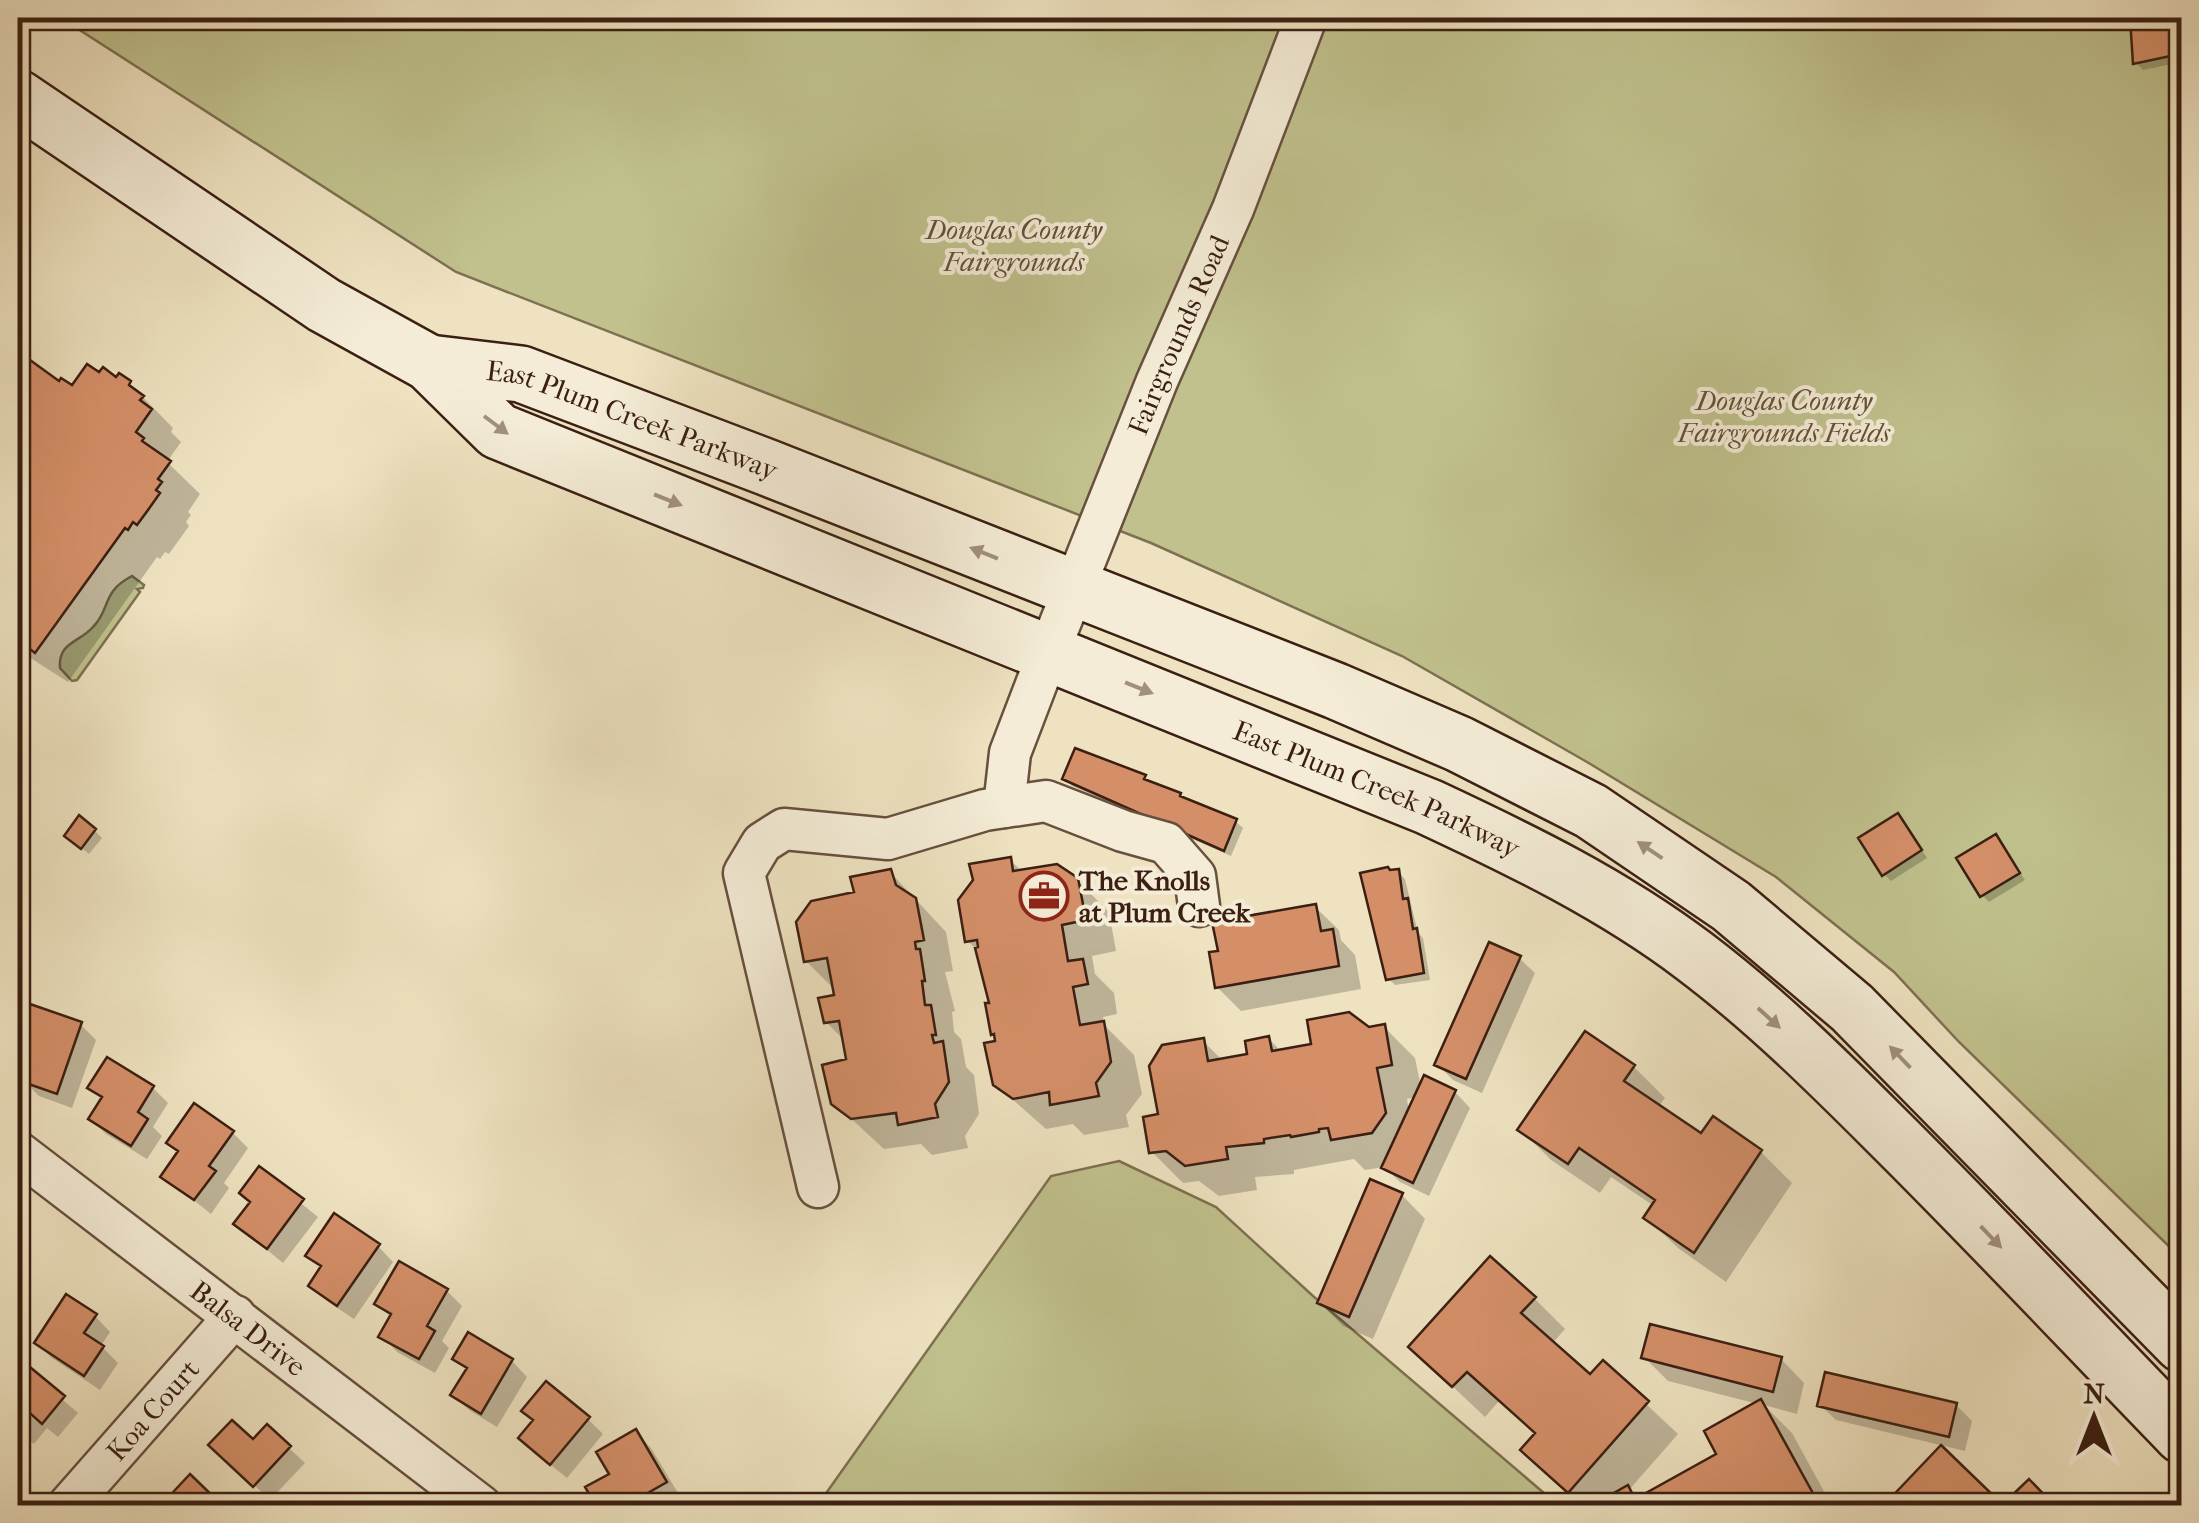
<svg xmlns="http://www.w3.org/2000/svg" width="2199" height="1523" viewBox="0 0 2199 1523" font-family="'IM FELL French Canon',serif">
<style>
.green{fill:#c0c18d;stroke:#7e7050;stroke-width:2.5}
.shadow{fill:#0003;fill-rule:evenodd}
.building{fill:#d48f69;stroke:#3b1f12;stroke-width:2.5}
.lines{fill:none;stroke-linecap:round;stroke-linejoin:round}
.street-casing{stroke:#68503e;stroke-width:45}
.secondary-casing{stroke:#3b1f12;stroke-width:60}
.street{stroke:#f4ecd6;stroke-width:40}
.secondary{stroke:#f4ecd6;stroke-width:55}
.oneway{fill:#a1907e}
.labels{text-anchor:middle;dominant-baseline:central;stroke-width:8;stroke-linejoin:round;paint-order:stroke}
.park-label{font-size:28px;font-style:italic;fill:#635037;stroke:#f4ecd6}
.street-label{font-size:28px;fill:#3b1f12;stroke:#f4ecd6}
.poi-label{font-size:28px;font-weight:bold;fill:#3b1f12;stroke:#f4ecd6;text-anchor:start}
</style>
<rect width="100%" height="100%" fill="#eee2c0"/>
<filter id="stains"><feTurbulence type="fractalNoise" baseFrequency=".002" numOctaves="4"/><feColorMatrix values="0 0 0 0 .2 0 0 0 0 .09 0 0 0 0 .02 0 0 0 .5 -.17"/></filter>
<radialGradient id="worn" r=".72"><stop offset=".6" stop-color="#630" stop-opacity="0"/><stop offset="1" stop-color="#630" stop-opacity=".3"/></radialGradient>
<path class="green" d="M61,18H2181V1258L1959,1042L1894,972L1776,877L1587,762L1402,656L1151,543L456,272Z
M132,576L144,585L143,588L137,589L140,592L77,680L72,681L60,668C58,642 79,643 93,627C111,609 101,592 132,576Z
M1119,1161L1216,1207L1313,1296L1558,1505L817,1506L1051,1176Z"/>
<path class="shadow" d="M2132,18H2182V62L2143,70L2136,63Z
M31,364L60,384L72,389L103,370L130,384L173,428L171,432L181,442L167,462L200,494L188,512L191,515L186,522L189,526L169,554L165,552L160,559L157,557L68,682L18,650V381Z
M1145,777L1152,785L1235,821L1243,828L1231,856L1072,786L1065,778Z
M1904,823L1927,858L1891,881L1884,874Z
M95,831L102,838L89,854L74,842Z
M1995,837L2025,880L1989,902L1982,895Z
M1010,860L1023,872L1077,880L1109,912L1116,951L1092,956L1095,974L1114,993L1117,1014L1103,1017L1104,1025L1134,1055L1142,1094L1126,1115L1129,1127L1084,1135L1073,1124L1046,1129L995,1084L998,1043L992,1005L978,951L967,940Z
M890,872L946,932L953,971L945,972L955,1011L952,1012L954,1032L961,1039L966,1067L974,1075L979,1114L965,1136L968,1148L932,1155L921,1144L884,1149L833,1102L849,1061L845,1041L826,1022L837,997L835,990L806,961L857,894Z
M1398,872L1405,879L1418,933L1423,938L1430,980L1395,985L1388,978Z
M1315,907L1339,930L1341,940L1355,955L1361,989L1241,1011L1217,987Z
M1519,958L1535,973L1482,1093L1453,1080L1437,1064Z
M32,1008L80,1024L96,1040L72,1108L39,1096L23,1080L27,1069L18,1059V1049Z
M1384,1027L1415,1058L1421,1087L1455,1092L1470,1108L1429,1196L1400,1182L1384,1167L1365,1170L1354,1159L1294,1170V1174L1255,1177L1257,1190L1219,1196L1199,1181L1183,1183L1152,1152L1161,1116L1203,1041L1223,1061L1250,1056L1268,1038L1282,1052ZM1416,1097L1409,1112L1407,1099Z
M1586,1034L1634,1067L1665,1098L1658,1107L1702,1137L1714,1120L1761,1152L1792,1183L1726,1282L1678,1248L1646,1217L1654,1206L1611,1177L1600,1193L1551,1160L1520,1129Z
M90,1088H153L168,1103L153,1127L162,1136L147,1159L106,1134L91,1119L103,1100Z
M233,1133L248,1148L224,1183L229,1188L211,1214L164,1176Z
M260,1170L318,1217L283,1263L236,1224L252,1203Z
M1402,1195L1425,1219L1373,1339L1343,1326L1320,1303Z
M378,1246L393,1262L354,1319L327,1301L311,1286L323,1269L309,1255Z
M446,1290L462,1306L442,1341L449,1348L435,1373L397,1352L382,1336L392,1318L377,1304Z
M1534,1298L1565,1329L1552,1344L1590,1378L1603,1364L1678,1434L1629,1490L1639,1500L1720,1455L1758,1404L1668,1381L1644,1357L1781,1359L1804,1383L1797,1414L1764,1405L1792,1433L1832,1506H1582L1554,1480L1537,1434L1499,1401L1485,1417L1411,1347Z
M95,1316L110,1332L101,1346L118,1363L100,1390L52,1358L37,1343Z
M469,1336L512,1361L527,1377L497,1427L469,1410L453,1395L468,1371L455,1358Z
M19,1362L78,1413L58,1437L47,1428L34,1444L18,1430Z
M1820,1405H1956L1972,1421L1965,1451L1836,1420Z
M588,1419L603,1434L567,1478L536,1453Z
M636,1432L651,1448L681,1498L667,1506H598Z
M289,1448L305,1463L270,1500L227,1460Z
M18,1458L27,1468L18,1479Z"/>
<path class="building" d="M2130,18H2177L2180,54L2133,64Z
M30,360L59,381L61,378L72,385L87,364L99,372L103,367L116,377L119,373L131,381L129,385L144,396L140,400L152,409L136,432L144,438L142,441L171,461L158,479L162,482L156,490L160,493L148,510L137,525L133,522L128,530L125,528L35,653L18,640V377Z
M1075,748L1146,775L1144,779L1181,793L1180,796L1237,819L1224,851L1062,779Z
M1898,813L1922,850L1882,876L1858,838Z
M79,815L96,829L81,849L64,836Z
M1996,834L2020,873L1980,897L1956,858Z
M1011,857L1013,871L1057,864L1078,878L1086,920L1062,925L1068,961L1083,959L1088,984L1073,987L1080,1025L1104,1021L1111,1062L1096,1083L1099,1096L1050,1105L1049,1092L1013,1099L993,1085L984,1043L995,1041L994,1034L991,1035L985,1003H989L975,948L978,947L977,940L965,942L958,900L973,880L969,864Z
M1388,867L1390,870L1399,869L1403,899L1408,898L1413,929L1417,928L1424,973L1386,980L1360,873Z
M891,869L896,885L916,898L924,940L915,942L916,949H920L925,981H922L925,1005H931L936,1035H932L934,1043L943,1041L949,1082L935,1104L938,1117L898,1125L896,1113L851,1119L831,1104L822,1065L846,1059L839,1021L824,1023L818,998L834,995L827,958L804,962L796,922L811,901L854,892L850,877Z
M1316,904L1321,931L1333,929L1339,966L1215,988L1209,952L1218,951L1212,922Z
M1489,942L1521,956L1466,1079L1434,1065Z
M30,1004L82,1022L57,1094L20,1081L27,1062L18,1059V1041Z
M1349,1012L1369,1027L1385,1024L1392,1065L1377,1068L1386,1113L1372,1133L1331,1140L1328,1128L1319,1129V1132L1291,1137L1290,1135L1264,1139V1143L1226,1147L1228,1159L1185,1166L1166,1151L1149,1153L1143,1117L1158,1114L1149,1066L1162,1045L1204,1038L1208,1061L1247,1054L1245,1041L1269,1036L1272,1051L1311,1044L1307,1020Z
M1585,1031L1635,1065L1624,1081L1701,1133L1713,1116L1762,1150L1694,1253L1643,1218L1655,1200L1579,1148L1568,1164L1517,1130Z
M107,1057L154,1086L138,1112L148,1119L131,1146L88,1119L102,1097L87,1088Z
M1424,1075L1456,1090L1413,1183L1381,1168Z
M194,1103L234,1131L209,1166L216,1171L194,1200L160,1177L178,1151L166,1143Z
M259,1166L304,1199L267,1249L233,1224L250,1202L239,1193Z
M1370,1179L1403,1193L1349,1317L1317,1303Z
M334,1213L380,1244L337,1306L308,1286L321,1266L305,1256Z
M1490,1256L1536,1297L1521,1313L1590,1374L1603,1360L1649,1401L1568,1493L1520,1450L1535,1433L1467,1372L1452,1387L1408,1347Z
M399,1261L448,1289L427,1326L435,1331L419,1359L378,1337L391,1314L374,1304Z
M66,1294L97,1314L84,1333L104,1346L84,1376L34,1343Z
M1650,1324L1782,1357L1773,1392L1641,1358Z
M468,1332L513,1359L481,1414L450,1395L467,1368L452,1359Z
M19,1358L65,1396L42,1424L31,1414L18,1430Z
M1825,1372L1957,1403L1949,1437L1817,1406Z
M546,1381L590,1417L550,1465L518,1438L533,1420L521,1411Z
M1761,1399L1820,1506H1591L1628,1485L1635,1499L1716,1454L1704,1431Z
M232,1420L253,1439L267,1424L291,1446L253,1487L208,1445Z
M636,1429L667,1482L632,1502L634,1506H596L585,1487L609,1474L596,1452Z
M1941,1445L1998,1500L1992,1506H1883Z
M190,1474L223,1506L162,1504Z
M2029,1479L2055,1506H2013L2007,1500Z"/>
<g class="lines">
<g class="street-casing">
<g id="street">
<path id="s1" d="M1004,807L1010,753L1049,651L1157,381L1233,209L1306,18"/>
<path id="s2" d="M18,1152L481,1506"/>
<path d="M818,1187L744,873L762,843L784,829L888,839L985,810L1046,801L1123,831L1166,843L1195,876L1199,906"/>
<path id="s3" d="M68,1506L235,1316"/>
</g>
</g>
<g class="secondary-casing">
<g id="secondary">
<path id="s4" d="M18,98L324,305L429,363L498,431L1429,807C1521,850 1612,894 1694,956C1763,1008 1824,1068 1885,1129C1986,1229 2083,1333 2182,1435"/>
<path id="s5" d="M429,363L521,374L766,467L1336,691L1459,744L1591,811L1731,906L1852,1008L2182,1344"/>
</g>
</g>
<use href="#street" class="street"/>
<use href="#secondary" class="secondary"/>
</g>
<defs><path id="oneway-solid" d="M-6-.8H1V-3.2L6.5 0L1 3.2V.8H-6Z" transform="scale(2.5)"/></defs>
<g class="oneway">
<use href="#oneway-solid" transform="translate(496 425) rotate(37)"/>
<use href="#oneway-solid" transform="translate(668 500) rotate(22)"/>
<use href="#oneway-solid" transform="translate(984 553) rotate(-158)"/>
<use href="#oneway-solid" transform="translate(1139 688) rotate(22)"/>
<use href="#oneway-solid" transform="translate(1650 850) rotate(-146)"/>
<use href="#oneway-solid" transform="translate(1769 1018) rotate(42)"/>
<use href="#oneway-solid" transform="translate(1900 1057) rotate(-134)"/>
<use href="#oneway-solid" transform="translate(1991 1237) rotate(46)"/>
</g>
<defs>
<g id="office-ring" transform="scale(2.5)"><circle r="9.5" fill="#f4ecd6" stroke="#8f2418" stroke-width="1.5"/><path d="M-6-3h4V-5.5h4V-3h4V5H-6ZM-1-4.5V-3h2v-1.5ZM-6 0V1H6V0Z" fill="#8f2418"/></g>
</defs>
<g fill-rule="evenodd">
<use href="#office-ring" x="1044" y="896"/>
</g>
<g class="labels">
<g class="park-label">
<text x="1014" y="229">Douglas County<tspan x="1014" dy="32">Fairgrounds</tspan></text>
<text x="1784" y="400">Douglas County<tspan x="1784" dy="32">Fairgrounds Fields</tspan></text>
</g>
<g class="street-label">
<text stroke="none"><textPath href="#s1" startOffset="505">Fairgrounds Road</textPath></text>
<text stroke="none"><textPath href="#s5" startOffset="212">East Plum Creek Parkway</textPath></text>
<text stroke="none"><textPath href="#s4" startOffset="1535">East Plum Creek Parkway</textPath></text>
<text stroke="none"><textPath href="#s2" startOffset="290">Balsa Drive</textPath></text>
<text stroke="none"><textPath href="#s3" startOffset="128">Koa Court</textPath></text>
</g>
<g class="poi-label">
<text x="1079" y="880">The Knolls<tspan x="1079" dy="32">at Plum Creek</tspan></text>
</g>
</g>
<rect width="2199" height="1523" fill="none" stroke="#eee2c0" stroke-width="60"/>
<rect x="20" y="20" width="2159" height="1483" fill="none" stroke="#3b1f12" stroke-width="5"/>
<rect x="30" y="30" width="2139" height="1463" fill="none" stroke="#3b1f12" stroke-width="2.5"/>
<g transform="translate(2094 1418)" stroke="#f4ecd6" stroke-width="8" paint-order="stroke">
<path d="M0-8L18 38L0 25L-18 38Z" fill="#3b1f12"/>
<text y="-15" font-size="28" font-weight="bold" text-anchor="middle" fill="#3b1f12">N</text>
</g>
<rect width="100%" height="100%" filter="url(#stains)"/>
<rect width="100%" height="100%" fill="url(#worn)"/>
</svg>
